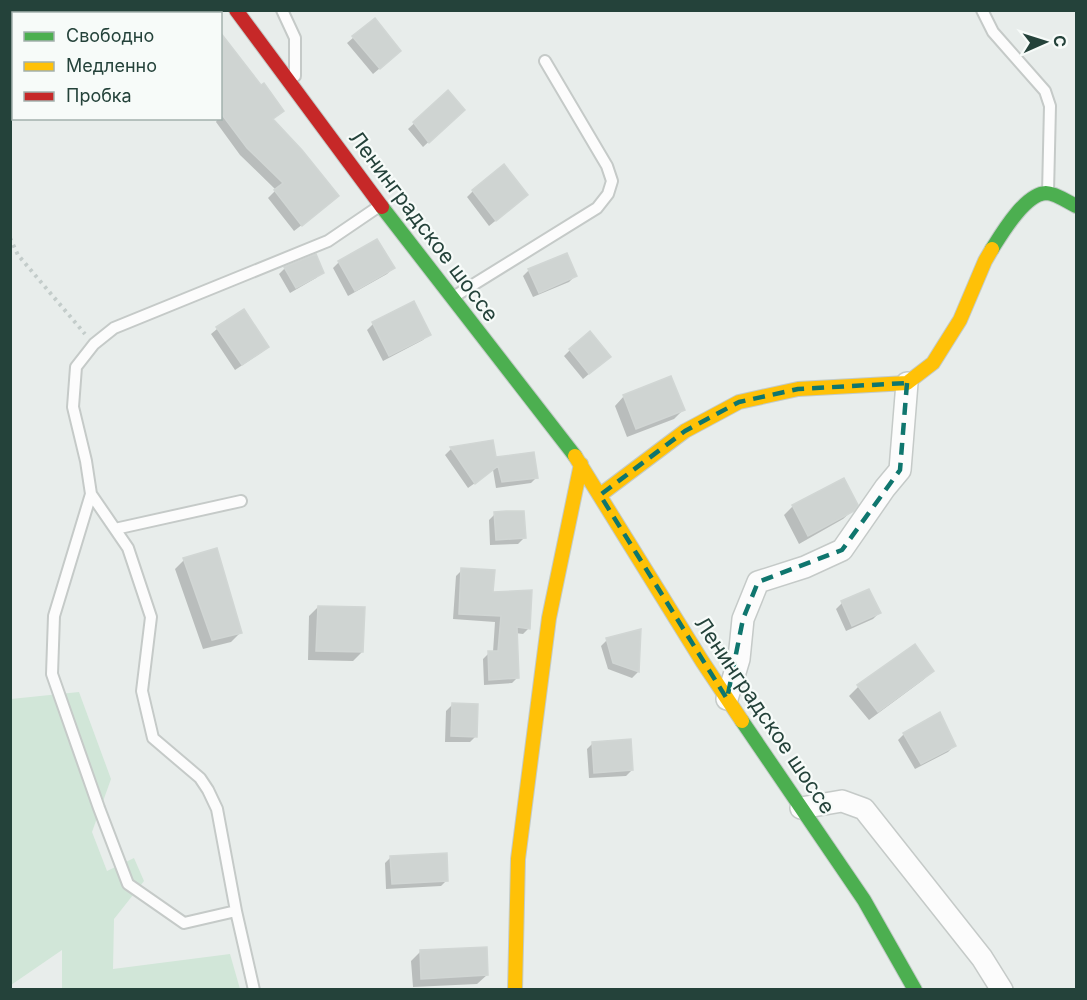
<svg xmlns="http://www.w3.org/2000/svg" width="1087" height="1000" viewBox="0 0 1087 1000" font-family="Inter,sans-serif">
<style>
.green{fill:#d1e6d8}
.shadow{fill:#0003}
.building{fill:#cfd4d2;stroke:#d1d6d4;stroke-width:1.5}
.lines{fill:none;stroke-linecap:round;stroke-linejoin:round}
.lane-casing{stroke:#c5cac8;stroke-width:14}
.street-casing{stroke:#c5cac8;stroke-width:24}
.fast-casing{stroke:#c3cbc8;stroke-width:16}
.slow-casing{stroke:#c3cbc8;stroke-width:16}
.jam-casing{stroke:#c3cbc8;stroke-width:16}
.path{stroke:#c3ccca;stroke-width:4;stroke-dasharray:3 4.5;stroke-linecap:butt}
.lane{stroke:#fcfcfc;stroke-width:10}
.street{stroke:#fcfcfc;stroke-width:21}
.fast{stroke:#4caf50;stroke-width:14}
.slow{stroke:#ffc107;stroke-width:14}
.jam{stroke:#c62828;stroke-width:14}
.marked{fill:none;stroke:#0f766e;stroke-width:4.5;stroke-dasharray:12 8;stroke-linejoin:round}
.labels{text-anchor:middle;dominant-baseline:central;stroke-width:4.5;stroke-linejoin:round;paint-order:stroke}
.street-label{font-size:21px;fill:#24423a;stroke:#f7fbf9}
</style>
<rect width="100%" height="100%" fill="#e8edeb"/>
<path class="green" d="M79,692L111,779L92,832L107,871L134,858L144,881L114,919L113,969L230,954L240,989H62V950L11,985V699Z"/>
<path class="shadow" d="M157,10H197L198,11L195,14H159Z
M374,20L393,57L373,74L347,43Z
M220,46L282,111L272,120L330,203L294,231L268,198L276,190L240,155L216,122L218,118H220Z
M448,92L463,110L423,147L408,129Z
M473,191L520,201L489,226L467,197Z
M339,262L393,268L387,274L348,296L333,268Z
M285,268L322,272L316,278L290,293L279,274Z
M529,270L575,276L569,282L533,297L523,276Z
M243,311L267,346L262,352L235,370L211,334L217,329Z
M373,324L429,334L423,340L383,361L367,330Z
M570,350L603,362L583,379L564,356Z
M624,396L683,410L674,419L627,437L615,406Z
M492,442L495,458L537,477L531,483L496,488L493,470L468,488L445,455L451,449Z
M793,506L853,510L843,519L799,544L784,515Z
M495,514L524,538L518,544L490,545L489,520Z
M184,560L241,632L231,642L203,649L175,569Z
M462,570L492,593L529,628L523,634L515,633L518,677L512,683L484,685L483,659L489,653L493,652L495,622L453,619L456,576Z
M842,603L879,613L873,619L846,631L836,609Z
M318,607L362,652L353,661L308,660L309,616Z
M640,631L638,672L632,678L608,669L601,646L607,640Z
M932,671L923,680L869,720L849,696L858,687Z
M452,705L476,736L470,742H445L446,711Z
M904,734L954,746L948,752L915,769L898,740Z
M593,743L632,770L626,776L589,778L587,749Z
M391,857L447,880L441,886L386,889L385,863Z
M420,952L487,975L477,984L413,987L411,961Z"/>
<path class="building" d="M375,18L401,51L380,69L352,36Z
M220,32L261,85L264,83L284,111L273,119L302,150L339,196L302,226L274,190L283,183L247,148L220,112Z
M448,90L465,110L429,143L413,122Z
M504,164L528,195L496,221L472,190Z
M377,239L395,268L355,291L338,261Z
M567,253L577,276L539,293L528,269Z
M316,254L324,273L296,288L284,267Z
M414,301L431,335L389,356L372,322Z
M244,309L269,347L242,365L216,327Z
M590,331L611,357L589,374L569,349Z
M671,376L685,410L636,429L623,395Z
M493,440L496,457L534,452L538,478L502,482L498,466L475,484L450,447Z
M844,478L858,505L854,511L808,536L792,505Z
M506,511H524L526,538L496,540L494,512Z
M217,548L242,633L212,640L183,558Z
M461,568L495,570L493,592L532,590L530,629L517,627L519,678L489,680L488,651H498L501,616L459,614Z
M869,589L881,613L852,626L841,601Z
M318,606L365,607L363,652L316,651Z
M641,629L639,672L613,663L606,638Z
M915,644L934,671L878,712L857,685Z
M452,703L478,704L477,737L451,736Z
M940,712L956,746L921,764L903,733Z
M631,739L633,770L594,773L592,742Z
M447,853L448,881L392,884L390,856Z
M487,947L488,975L421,979L420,950Z"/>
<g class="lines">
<g class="lane-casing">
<path id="lane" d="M282,10L295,38V76
M982,10L993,32L1045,91L1050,106L1048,193
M455,296L597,208L608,194L612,181L607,166L545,61
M91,494L128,548L151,617L142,691L153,738L200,778L208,790L217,809L236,911
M115,529L241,501
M254,990L236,911L184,923L128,884L99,808L52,674L54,616L91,494L86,461L73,407L76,367L94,344L114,328L328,241L378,207"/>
</g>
<g class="street-casing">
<path id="street" d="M727,699L739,659L743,619L758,582L805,567L842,550L885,488L900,470L907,383
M801,808L842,801L864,809L982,958L1002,990"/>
</g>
<g class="fast-casing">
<path id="fast" d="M382,207L575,456
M992,249C1002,233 1025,194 1046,193C1055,193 1068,202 1076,206
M742,721L864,900L915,990"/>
</g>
<g class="slow-casing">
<path id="slow" d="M575,456L702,661L742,721
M600,495L685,431L739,402L798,389L907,383L933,363L960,320L985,261L992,249
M515,990L518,859L549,618L581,464"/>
</g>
<g class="jam-casing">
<path id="jam" d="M236,10L382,207"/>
</g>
<path class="path" d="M10,238L18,255L85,334"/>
<use href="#lane" class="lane"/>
<use href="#street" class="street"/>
<use href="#fast" class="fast"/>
<use href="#slow" class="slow"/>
<use href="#jam" class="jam"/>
</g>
<path class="marked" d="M907,383L900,470L842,550L758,582L743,619L727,699L600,495L685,431L739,402L798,389Z"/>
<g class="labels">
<g class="street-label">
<text transform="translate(424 226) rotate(53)">Ленинградское шоссе</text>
<text transform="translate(765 715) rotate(56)">Ленинградское шоссе</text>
</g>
</g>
<rect width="1087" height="1000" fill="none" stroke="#24423a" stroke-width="24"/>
<rect x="12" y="12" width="210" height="108" fill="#f7fbf9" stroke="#a3b1ad" stroke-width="1.5"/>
<rect x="24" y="32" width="30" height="9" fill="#4caf50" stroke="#a3b1ad" stroke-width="1.5"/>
<text x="66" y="42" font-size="18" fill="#24423a">Свободно</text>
<rect x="24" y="62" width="30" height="9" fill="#ffc107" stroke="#a3b1ad" stroke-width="1.5"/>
<text x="66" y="72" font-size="18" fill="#24423a">Медленно</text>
<rect x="24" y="92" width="30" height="9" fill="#c62828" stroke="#a3b1ad" stroke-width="1.5"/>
<text x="66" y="102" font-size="18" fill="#24423a">Пробка</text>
<g transform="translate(1045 42) rotate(87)" stroke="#f7fbf9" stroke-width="4.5" paint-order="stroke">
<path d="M0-4.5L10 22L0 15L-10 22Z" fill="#24423a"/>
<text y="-9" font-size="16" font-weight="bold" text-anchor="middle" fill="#24423a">С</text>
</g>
</svg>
